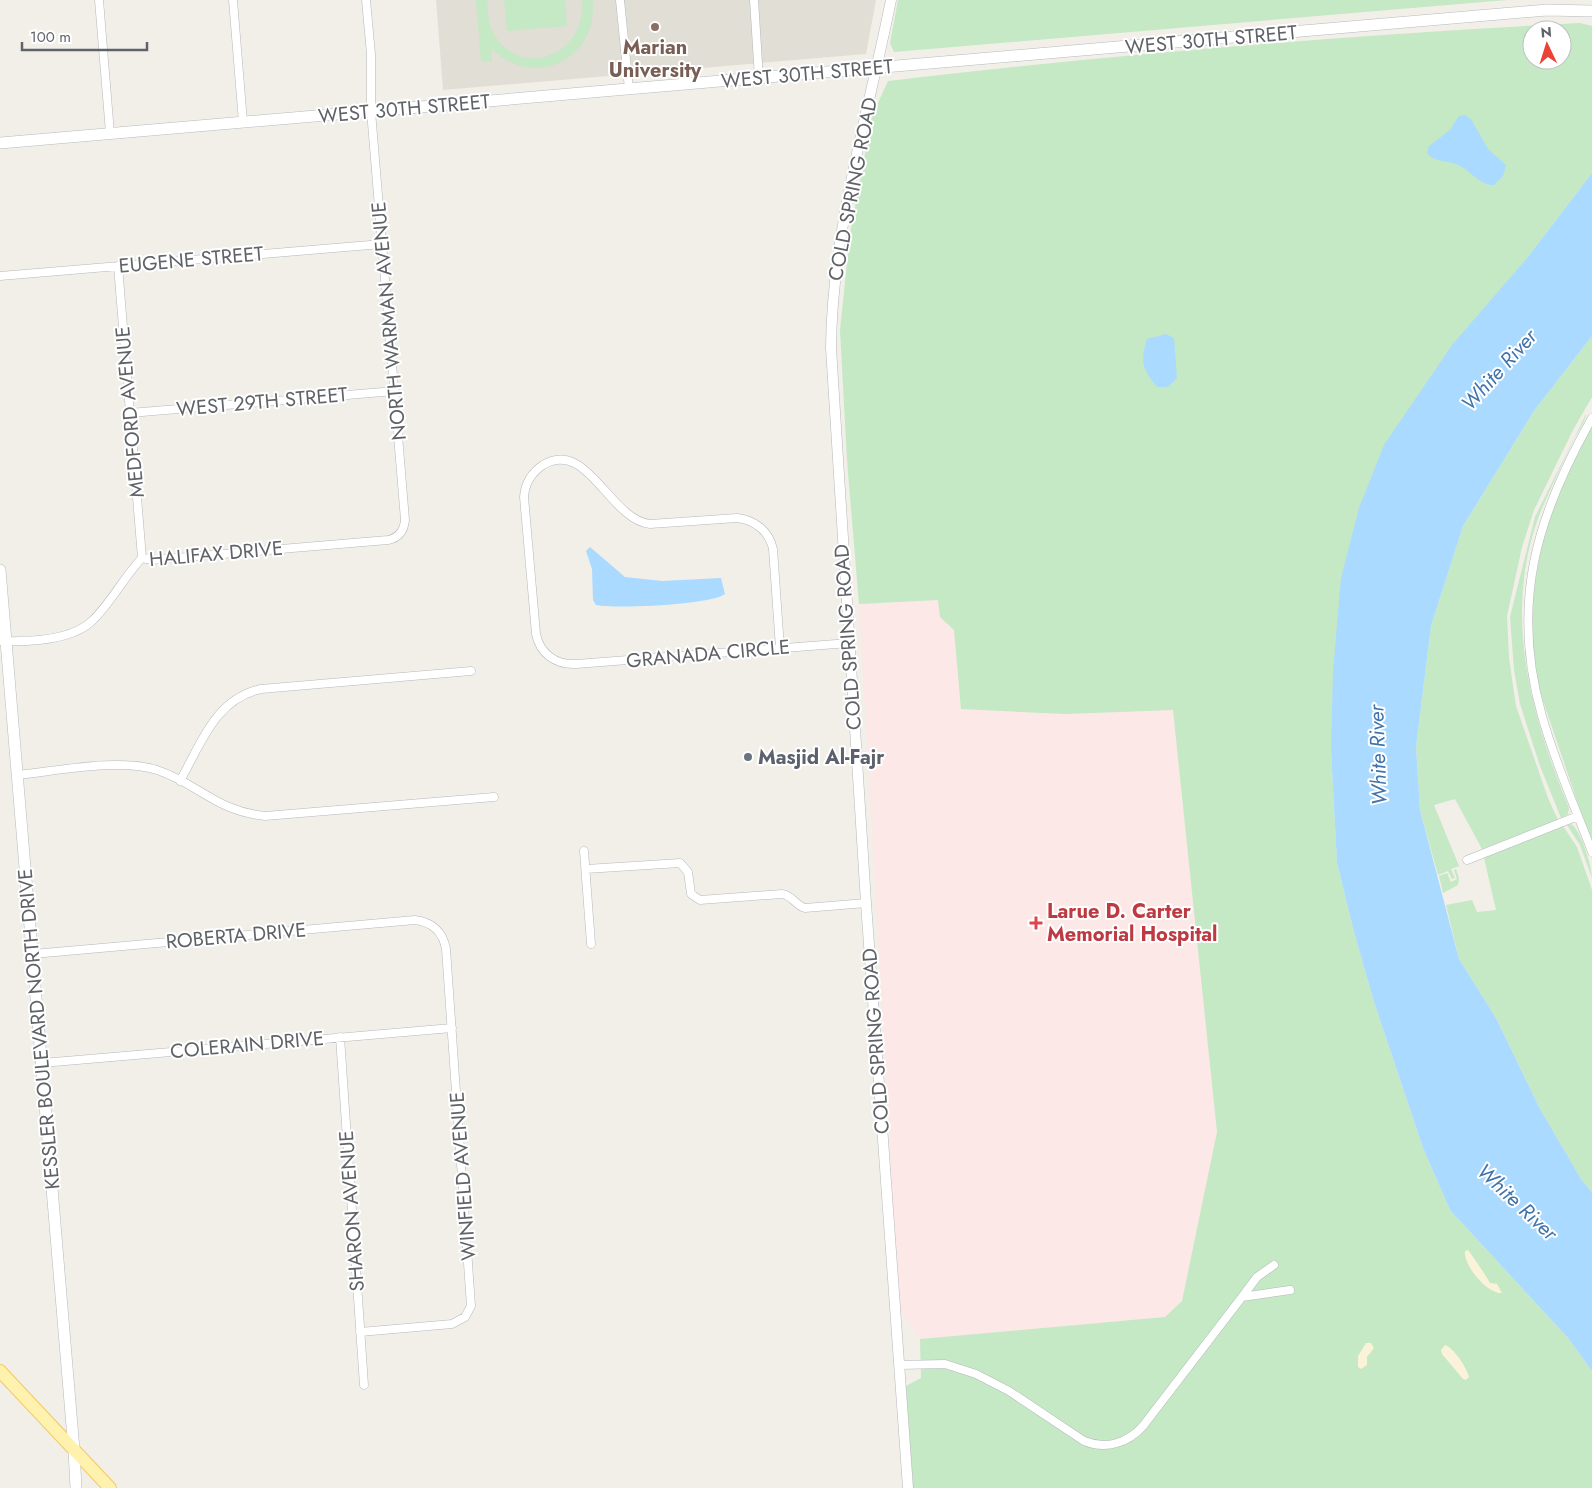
<svg xmlns="http://www.w3.org/2000/svg" width="1592" height="1488" viewBox="0 0 1592 1488" font-family="Jost,sans-serif">
<style>
.education{fill:#e1ded6}
.medical{fill:#fce8e6}
.green{fill:#c5e8c5;fill-rule:evenodd}
.sand{fill:#fbf3d9}
.water{fill:#aadaff}
.lines{fill:none;stroke-linecap:round;stroke-linejoin:round}
.minor-casing{stroke:#b5b8bc;stroke-width:9}
.tertiary-casing{stroke:#b5b8bc;stroke-width:11}
.secondary-casing{stroke:#b6babf;stroke-width:12}
.primary-casing{stroke:#f2c960;stroke-width:14}
.minor{stroke:#fff;stroke-width:8}
.tertiary{stroke:#fff;stroke-width:10}
.secondary{stroke:#fff;stroke-width:11}
.primary{stroke:#fff2af;stroke-width:12}
.education-dot{fill:#8d6e63;stroke:#fff;stroke-width:2}
.worship-dot{fill:#6b7280;stroke:#fff;stroke-width:2}
.health-dot{fill:#e0444e;stroke:#fff;stroke-width:2}
.labels{text-anchor:middle;dominant-baseline:central;stroke-width:4;stroke-linejoin:round;paint-order:stroke}
.street-label{font-size:20px;fill:#5f6368;stroke:#fff}
.education-label{font-size:20px;font-weight:bold;fill:#785e54;stroke:#fff}
.worship-label{font-size:20px;font-weight:bold;fill:#5b616d;stroke:#fff;text-anchor:start}
.health-label{font-size:20px;font-weight:bold;fill:#be3a42;stroke:#fff;text-anchor:start}
.water-label{font-size:21px;font-style:italic;fill:#4174aa;stroke:#fff}
</style>
<rect width="100%" height="100%" fill="#f1efe8"/>
<path class="education" d="M436,0H876L866,54L443,90Z"/>
<path class="medical" d="M939,600L941,617L954,630L961,709L1065,714L1173,709L1217,1132L1182,1301L1165,1317L920,1339L899,1309L859,604Z"/>
<path class="green" d="M476,0H487C488,10 488,21 492,30C516,81 587,58 582,0H593C598,60 534,91 491,48L492,61L481,62Z
M504,0H565L567,26L507,31Z
M898,0H1507L894,52L890,43Z
M1580,23L1592,26V173L1527,258L1331,750L1337,863L1354,932L1374,1002L1423,1148L1450,1210L1568,1338L1592,1371V1488H913L906,1386L921,1378L920,1339L1165,1317L1182,1301L1217,1132L1173,710L1065,714L961,709L954,630L940,617L938,600L859,604L847,460L840,330L850,234L872,116L888,81C1118,54 1349,35 1580,23ZM1532,30H1562V60H1532Z
M1592,336V397L1573,430L1534,510L1522,547L1507,616L1509,658L1516,706L1548,798L1558,820L1482,849L1455,799L1434,805L1459,866L1451,869L1455,878L1452,879L1448,871L1438,875L1420,810L1416,747L1431,626L1463,526L1534,411Z
M1586,414C1586,420 1579,430 1575,437C1563,462 1551,487 1540,513C1502,613 1530,713 1569,808L1568,814L1561,818L1540,766L1520,704L1514,670L1510,617L1535,517Z
M1592,425V845L1538,686L1532,636L1533,593L1545,527L1557,495Z
M1571,824C1581,830 1592,867 1592,878L1580,845L1567,825Z
M1563,826L1577,847L1592,890V1192L1581,1179L1539,1107L1496,1018L1459,959L1446,905L1472,900L1477,912L1496,910L1484,858L1487,855Z
M1456,869L1459,878L1458,885L1443,893L1439,876L1447,873L1451,882L1457,879L1454,870Z"/>
<path class="sand" d="M1468,1250C1476,1261 1483,1271 1490,1283L1497,1284L1502,1293C1487,1294 1463,1265 1465,1251Z
M1366,1343H1371L1374,1348L1367,1357V1365L1361,1369L1358,1367V1356Z
M1445,1345C1454,1348 1467,1368 1469,1377L1466,1380L1463,1379L1442,1354L1441,1350Z"/>
<path class="water" d="M1465,115L1471,119L1488,149L1506,165L1503,176L1494,185C1483,187 1470,171 1460,166C1450,160 1435,163 1427,153L1429,146L1450,130L1459,116Z
M1592,173V336L1534,411L1463,526L1431,626L1416,747L1420,810L1459,959L1496,1018L1539,1107L1581,1179L1592,1192V1371L1568,1338L1450,1210L1423,1148L1374,1002L1354,932L1337,863L1331,750L1333,671L1341,578L1359,508L1384,445L1452,345L1527,258Z
M1166,334L1174,338L1177,378L1168,387H1157C1142,369 1140,360 1147,339Z
M590,547L625,577L662,581L721,578L725,594C710,605 616,609 596,605L593,600L592,569L586,551Z"/>
<g class="lines">
<g class="minor-casing">
<path id="minor" d="M99,0L110,133
M233,0L243,122
M620,0L629,89
M754,0L759,78
M118,266L142,558
M0,276L382,244
M130,413L395,391
M1592,418C1536,517 1510,604 1542,716C1555,763 1575,807 1592,852
M0,641C28,642 71,641 92,621C111,603 123,578 142,558L152,560L388,540C398,538 404,531 405,520L371,111V54L366,0
M780,648L773,549C769,531 755,520 737,518L650,524C610,520 587,438 543,465C531,473 525,483 524,497L536,634C540,654 556,665 576,664C667,657 758,650 849,643
M17,775C57,771 120,758 157,770C199,784 216,811 265,816L494,797
M180,781C201,744 215,699 261,689L471,671
M584,851L591,944
M1467,860L1578,816
M586,869L680,863L688,872L691,894L700,900L782,894C792,895 795,905 805,908L866,903
M33,954L415,920C432,922 443,932 446,949L471,1306L465,1317L452,1324L360,1332
M340,1037L364,1385
M42,1063L452,1028
M1242,1297L1257,1277L1274,1265
M899,1365L945,1364L976,1374L1009,1391L1084,1441C1106,1450 1128,1443 1143,1426L1242,1297L1290,1290"/>
</g>
<g class="tertiary-casing">
<path id="tertiary" d="M891,0C868,115 832,230 831,348L866,903L908,1488"/>
</g>
<g class="secondary-casing">
<path id="secondary" d="M0,143L1547,10L1592,11
M0,570L74,1450L76,1488"/>
</g>
<g class="primary-casing">
<path id="primary" d="M0,1371L110,1488"/>
</g>
<use href="#minor" class="minor"/>
<use href="#tertiary" class="tertiary"/>
<use href="#secondary" class="secondary"/>
<use href="#primary" class="primary"/>
</g>
<circle class="education-dot" cx="655" cy="27" r="5"/>
<circle class="worship-dot" cx="748" cy="757" r="5"/>
<path class="health-dot" d="M1033.5 915.5h5v5h5v5h-5v5h-5v-5h-5v-5h5z"/>
<g class="labels">
<g class="street-label">
<text transform="translate(1211 40) rotate(-5)">WEST 30TH STREET</text>
<text transform="translate(807 74) rotate(-5)">WEST 30TH STREET</text>
<text transform="translate(404 109) rotate(-5)">WEST 30TH STREET</text>
<text transform="translate(853 189) rotate(-79)">COLD SPRING ROAD</text>
<text transform="translate(191 260) rotate(-5)">EUGENE STREET</text>
<text transform="translate(389 321) rotate(-95)">NORTH WARMAN AVENUE</text>
<text transform="translate(262 402) rotate(-5)">WEST 29TH STREET</text>
<text transform="translate(130 412) rotate(-95)">MEDFORD AVENUE</text>
<text transform="translate(216 554) rotate(-5)">HALIFAX DRIVE</text>
<text transform="translate(848 637) rotate(-94)">COLD SPRING ROAD</text>
<text transform="translate(708 654) rotate(-5)">GRANADA CIRCLE</text>
<text transform="translate(236 936) rotate(-5)">ROBERTA DRIVE</text>
<text transform="translate(39 1029) rotate(-95)">KESSLER BOULEVARD NORTH DRIVE</text>
<text transform="translate(876 1041) rotate(-94)">COLD SPRING ROAD</text>
<text transform="translate(247 1045) rotate(-5)">COLERAIN DRIVE</text>
<text transform="translate(463 1176) rotate(-94)">WINFIELD AVENUE</text>
<text transform="translate(352 1211) rotate(-94)">SHARON AVENUE</text>
</g>
<g class="education-label">
<text x="655" y="47">Marian<tspan x="655" dy="23">University</tspan></text>
</g>
<g class="worship-label">
<text x="758" y="757">Masjid Al-Fajr</text>
</g>
<g class="health-label">
<text x="1047" y="911">Larue D. Carter<tspan x="1047" dy="23">Memorial Hospital</tspan></text>
</g>
<g class="water-label">
<text transform="translate(1499 370) rotate(-48)">White River</text>
<text transform="translate(1378 755) rotate(-92)">White River</text>
<text transform="translate(1517 1202) rotate(43)">White River</text>
</g>
</g>
<g transform="translate(1547 45) rotate(356)"><circle r="24" fill="#ffffff" stroke="#bfc1c3"/>
<path d="M0-4L9 19L0 12L-9 19Z" fill="#ea4335"/>
<text y="-8" font-size="14" font-weight="bold" text-anchor="middle" fill="#5f6368">N</text>
</g>
<path d="M22 42v8h125v-8" fill="none" stroke="#5f6368" stroke-width="2.5"/>
<text x="30" y="42" font-size="15" fill="#5f6368" stroke="#ffffff" stroke-width="4" paint-order="stroke">100 m</text>
</svg>
